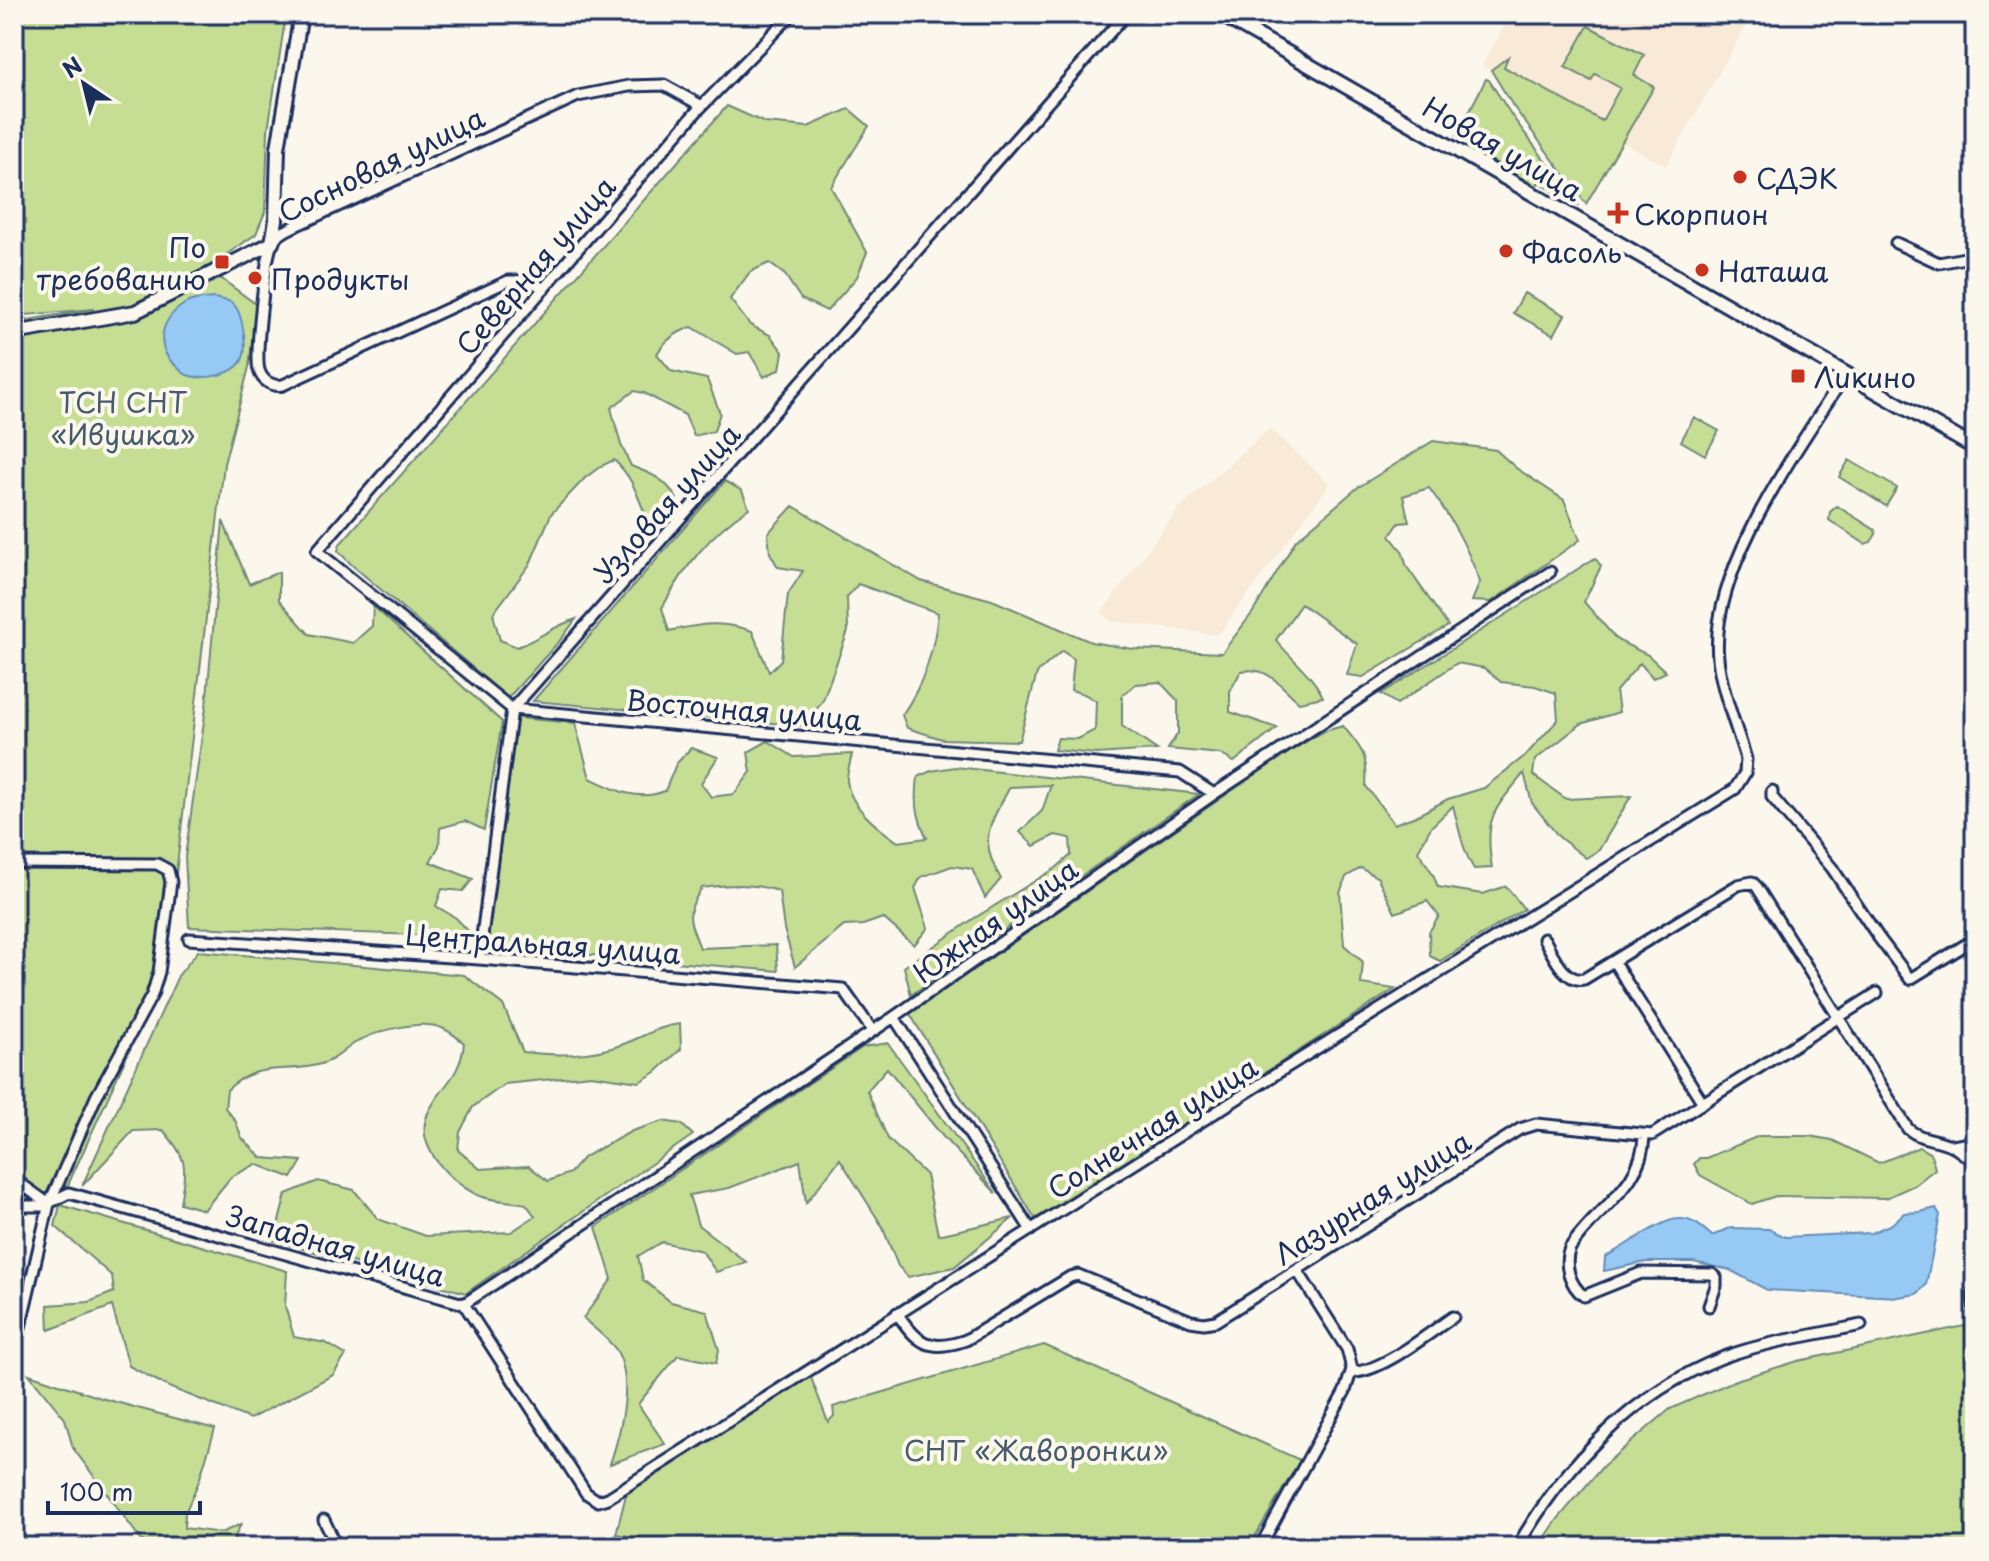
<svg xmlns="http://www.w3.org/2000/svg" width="1989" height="1561" viewBox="0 0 1989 1561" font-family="'Playpen Sans',sans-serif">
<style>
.built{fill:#f8ead6}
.green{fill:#c5de94;stroke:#708679;stroke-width:2}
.water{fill:#96caf4;stroke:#658cb8;stroke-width:2}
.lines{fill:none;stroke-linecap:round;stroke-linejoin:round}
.stream{stroke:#658cb8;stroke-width:3}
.street-casing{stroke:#1b2f5e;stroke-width:15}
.secondary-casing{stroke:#1b2f5e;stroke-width:18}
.street{stroke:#fbf7ec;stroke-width:9}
.secondary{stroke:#fbf7ec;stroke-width:12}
.poi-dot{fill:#c8321e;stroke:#fbf7ec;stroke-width:3}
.labels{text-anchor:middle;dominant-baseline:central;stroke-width:8;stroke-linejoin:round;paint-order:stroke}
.street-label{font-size:28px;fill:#1b2f5e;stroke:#fbf7ec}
.poi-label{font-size:28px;fill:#1b2f5e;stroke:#fbf7ec;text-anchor:start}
.park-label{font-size:28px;fill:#465b6c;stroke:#fbf7ec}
</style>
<rect width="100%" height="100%" fill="#fbf7ec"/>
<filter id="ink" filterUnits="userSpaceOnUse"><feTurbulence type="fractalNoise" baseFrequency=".0125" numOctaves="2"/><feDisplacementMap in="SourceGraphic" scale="16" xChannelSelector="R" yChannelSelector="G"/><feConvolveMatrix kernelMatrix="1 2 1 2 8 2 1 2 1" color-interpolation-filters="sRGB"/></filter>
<g filter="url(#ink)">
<path class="built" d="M1512,14H1753L1666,166L1482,65Z
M1270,428L1330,484L1218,635L1110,621L1102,612L1179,508Z"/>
<path class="green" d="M14,14H286L268,130L265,212L256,234L207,268L257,305L249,367L224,464L166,959L156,992L68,1185C49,1190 34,1201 14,1201V322L94,309L14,316Z
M1588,26L1644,55L1634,75L1654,87L1586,204L1513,106L1491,70L1508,57L1504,67L1602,121L1620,88L1595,74L1591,81L1565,67Z
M1486,79L1489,80L1512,116L1579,206L1539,182L1534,189L1476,155L1480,148L1457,135Z
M727,106L765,123L808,127L849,109L869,126L831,187L867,252L857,277L827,311L801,299L785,275L769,263L750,272L730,299L750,325L770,335L783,352L780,369L764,377L749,352L737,354L692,327C676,332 665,340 657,354L671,371L707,379L720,413L714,431L694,436L685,415L644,393L634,391L611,408L621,445L631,466C652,474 666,479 677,499L666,514L651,525C636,499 638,483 614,460L601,466L585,478L551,514L530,564L493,614L500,640L517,647C538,639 554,626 576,619L562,638L508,698L352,565L338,551L340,544Z
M1524,293L1565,315L1554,335L1513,313Z
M1694,417L1719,431L1705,455L1681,441Z
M1433,441L1496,450L1516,468L1564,500L1580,540L1491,602L1472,601L1480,582C1466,545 1453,520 1429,488L1403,496L1409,522L1399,523L1390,536L1402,551L1407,567L1448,626L1363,677L1347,675L1357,644L1301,604L1276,640C1291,659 1313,675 1323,697L1299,702C1279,685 1269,666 1241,671L1230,691V712L1277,728L1234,762L1220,754L1168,749L1178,733V701L1160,682L1136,684L1122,695V726L1157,750L1096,754L1054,750L1058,738L1078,739L1095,730L1096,701L1084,694L1071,690L1074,659L1062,651L1037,673L1019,741L942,739L907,728L902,715C924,683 934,652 938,613L858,584L847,597L848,631L823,700L805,726L533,701L725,481L742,491L749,508C709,534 684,568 662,608L669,631C701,624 721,620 752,631L769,672L781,660L788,594L803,571L778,567L770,553L768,533L793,506L921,581L992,600L1091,642L1133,649L1222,653L1253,612L1296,540L1357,488Z
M1849,460L1897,488L1886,506L1839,477Z
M1837,506L1875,530L1876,534L1871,542L1865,544L1829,520L1830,512Z
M223,521L249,584L279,572V600L309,634L353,643L372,626L373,606L502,722L484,830L465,821L440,828L439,846L430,862L473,879L463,891L442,889L436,906L456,918L474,937L189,927L185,857L206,707Z
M1595,558L1601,566L1584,602L1617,640L1648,655L1666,672L1653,678L1640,663L1616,691L1619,712L1581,724L1535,760L1533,775L1566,799L1631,796L1599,850L1586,858L1559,837L1532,803L1524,773C1493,811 1484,817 1492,868L1474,869C1462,849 1459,828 1453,806L1431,827L1418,851L1433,874L1438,887L1483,894L1506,886L1524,909L1440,961L1430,956L1429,932L1439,916L1427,901L1395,913L1378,878L1361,868L1346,877L1340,893L1344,945L1363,962L1361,984L1395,989L1036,1220L910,1014L1286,753L1325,731L1343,726C1363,750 1368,755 1366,786L1394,824L1416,816L1448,799L1484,788L1526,755L1558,720L1556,693L1535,686L1501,682L1484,668L1457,663L1397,704L1381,694Z
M517,718L575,723L590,778C615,790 637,802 665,791L676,764L691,748L718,757L701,783L711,797L734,794L751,772L748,752L768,741L794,757L852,754C851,761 847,771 847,779C848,806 879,829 898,842L927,838C916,815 915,803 918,777L931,771L955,767L1199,794L911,995L904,967L973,919L1056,868L1071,855L1070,838L1055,835L1034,846L1020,832L1042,811L1051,785L1010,787C990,824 977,839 1001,879L985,898L972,869L952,866L921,877L915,888L928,928L914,945L883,918L863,925L844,926L795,967L784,929L779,891C753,883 729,884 702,888C684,914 689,920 700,948L776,945L778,971L487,946Z
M198,951L464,975L503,1005L523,1052C553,1056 592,1056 621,1045C644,1037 655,1027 680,1024L681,1049L656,1072L639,1082L591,1075L505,1084L473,1107L460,1132L458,1150L480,1169L529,1166L548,1181L570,1173L584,1157L632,1131L663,1121L681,1124L693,1135L466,1293L274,1241L286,1194L318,1181L354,1190L378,1219L426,1236L511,1232L535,1216L526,1204C511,1201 490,1201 477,1195C450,1181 413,1146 428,1113C442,1084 460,1079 464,1043C458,1038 451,1032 444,1029C422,1018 375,1031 355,1043C345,1049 336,1060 324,1063C286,1076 260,1058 227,1090L225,1108L235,1120L242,1138L262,1158L302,1161L292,1178L256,1164L231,1177L204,1210L180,1203C186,1166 189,1160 163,1130L133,1131L82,1186L178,976Z
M888,1043L996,1193L944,1138L887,1068L867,1091L888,1139L926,1175L938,1235L1013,1218L954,1267L908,1277L898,1266L882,1226L840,1159L806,1203L800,1161L729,1188L689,1195L698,1225L746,1262L716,1272L702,1251L662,1242L638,1256L643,1280L671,1302L707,1311L719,1350L716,1363L678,1355L638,1404L665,1444L610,1464C620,1434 634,1384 618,1353C612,1341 593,1328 583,1318L612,1279L596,1227L863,1047Z
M1759,1136H1809L1832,1140L1879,1163L1919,1147L1931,1154L1935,1169L1915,1185L1886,1198L1776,1196L1752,1204L1700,1175L1694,1164L1699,1158H1706Z
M60,1205L287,1271L285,1306L294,1337L326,1343L346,1355L333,1375L250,1419L171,1388L129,1366L112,1306L49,1330L48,1305L89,1302L114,1292L112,1276L55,1226Z
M1964,1326L1975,1341V1547H1539L1557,1520L1603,1466L1670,1409L1736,1380L1798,1361Z
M1044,1345L1300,1460L1249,1547H656L652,1540L616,1534L627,1491L810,1375L828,1422L834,1416L833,1407Z
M29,1374L101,1398L215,1429L199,1481L185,1513L184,1528L221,1533L241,1524L230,1547H158L142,1541L73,1448L65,1419Z"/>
<path class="water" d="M213,298C218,299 226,300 231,302C243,310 248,348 242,360C234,376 200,381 185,374C182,372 179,369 176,366C154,348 160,320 183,305C191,299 203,299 213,298Z
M1936,1208L1940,1215L1926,1285L1917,1294L1898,1297L1767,1290L1730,1270L1693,1262H1646L1604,1271L1605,1257C1623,1248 1661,1219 1679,1219C1692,1218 1703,1228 1712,1236L1730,1228L1769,1229L1785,1237L1871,1233L1892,1224L1904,1213L1920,1212Z"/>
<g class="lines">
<path class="stream" d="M1967,14L1975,27"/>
<g class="street-casing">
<path id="street" d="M792,14L697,111L317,551L512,709L1180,772L1214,794
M1896,243L1939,263L1975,256
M544,289L531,281H508L283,385C272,387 262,381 259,370C255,355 265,259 272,244C278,230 306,222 319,215L578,96L629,86L664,85L702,106
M1772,791V797L1832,868L1879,938L1910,979L1975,939
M14,863L157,864L168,870L171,882L159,972L152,995L96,1097L49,1204L14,1353
M189,939L479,959L843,989L872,1030
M1544,939C1553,954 1564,983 1584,979L1738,885L1752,882L1757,887L1908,1129C1923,1141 1937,1138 1952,1146C1960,1150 1965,1157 1975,1160
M479,959L512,709L1126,14
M1614,962L1703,1103
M894,1017L1031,1230
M1644,1136C1643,1187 1595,1209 1570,1248C1563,1264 1570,1286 1584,1296L1641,1273L1712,1274L1716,1277V1286L1709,1306
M1953,1146L1975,1142
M14,1179L49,1204
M14,1206H43L69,1193L464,1304L586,1493L598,1501L608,1498L1287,1067L1735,789L1745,773L1746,759C1737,728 1721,690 1718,658C1709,569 1799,448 1845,375
M1975,1282L1973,1297L1975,1312
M464,1304L894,1017L1214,794L1550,572
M897,1313C917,1343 929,1353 966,1340L1070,1277L1078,1275L1191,1321L1204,1323L1216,1321L1520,1129L1536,1124L1652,1135L1877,993
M1352,1372C1380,1373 1429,1333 1453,1317
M324,1520L337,1547
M1260,1547L1345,1391L1352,1369L1347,1349L1297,1270
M1517,1547C1565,1464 1633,1392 1724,1357C1768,1341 1816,1335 1861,1325"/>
</g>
<g class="secondary-casing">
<path id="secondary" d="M1220,14L1975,448
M14,333L135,312L272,243L276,220L278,148L301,14"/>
</g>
<use href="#street" class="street"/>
<use href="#secondary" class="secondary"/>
</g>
</g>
<g class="poi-dot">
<circle cx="1740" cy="177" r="8"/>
<path d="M1614 201h8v8h8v8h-8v8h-8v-8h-8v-8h8z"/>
<circle cx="1506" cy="251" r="8"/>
<rect x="214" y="254" width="16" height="16" rx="4"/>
<circle cx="1702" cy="270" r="8"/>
<circle cx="255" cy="278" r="8"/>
<rect x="1790" y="368" width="16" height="16" rx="4"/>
</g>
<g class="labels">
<g class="street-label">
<text transform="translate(1503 148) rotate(30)">Новая улица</text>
<text transform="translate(381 164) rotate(-26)">Сосновая улица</text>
<text transform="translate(535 265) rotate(-49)">Северная улица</text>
<text transform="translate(666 503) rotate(-48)">Узловая улица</text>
<text transform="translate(744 709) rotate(5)">Восточная улица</text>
<text transform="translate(995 920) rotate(-35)">Южная улица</text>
<text transform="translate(543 943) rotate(4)">Центральная улица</text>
<text transform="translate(1152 1127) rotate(-32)">Солнечная улица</text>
<text transform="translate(1372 1197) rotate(-32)">Лазурная улица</text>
<text transform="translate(336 1245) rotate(16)">Западная улица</text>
</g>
<g class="poi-label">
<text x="1756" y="177">СДЭК</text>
<text x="1634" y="213">Скорпион</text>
<text x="206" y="246" text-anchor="end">По<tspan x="206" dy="32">требованию</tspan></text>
<text x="1522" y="251">Фасоль</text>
<text x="1718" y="270">Наташа</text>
<text x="271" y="278">Продукты</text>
<text x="1814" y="376">Ликино</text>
</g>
<g class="park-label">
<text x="123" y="401">ТСН СНТ<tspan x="123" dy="32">«Ивушка»</tspan></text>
<text x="1036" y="1449">СНТ «Жаворонки»</text>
</g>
</g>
<rect width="1989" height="1561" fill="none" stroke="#fbf7ec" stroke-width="48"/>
<rect x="24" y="24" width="1941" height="1513" fill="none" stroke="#1b2f5e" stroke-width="3" filter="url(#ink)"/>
<g transform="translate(84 84) rotate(325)" stroke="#fbf7ec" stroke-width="6" paint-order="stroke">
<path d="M0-6L14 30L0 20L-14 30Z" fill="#1b2f5e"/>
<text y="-12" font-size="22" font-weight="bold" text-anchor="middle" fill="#1b2f5e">N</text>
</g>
<path d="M48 1501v12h152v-12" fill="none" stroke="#1b2f5e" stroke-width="4"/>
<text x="60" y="1501" font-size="24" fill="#1b2f5e" stroke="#fbf7ec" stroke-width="6" paint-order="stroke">100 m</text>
</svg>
